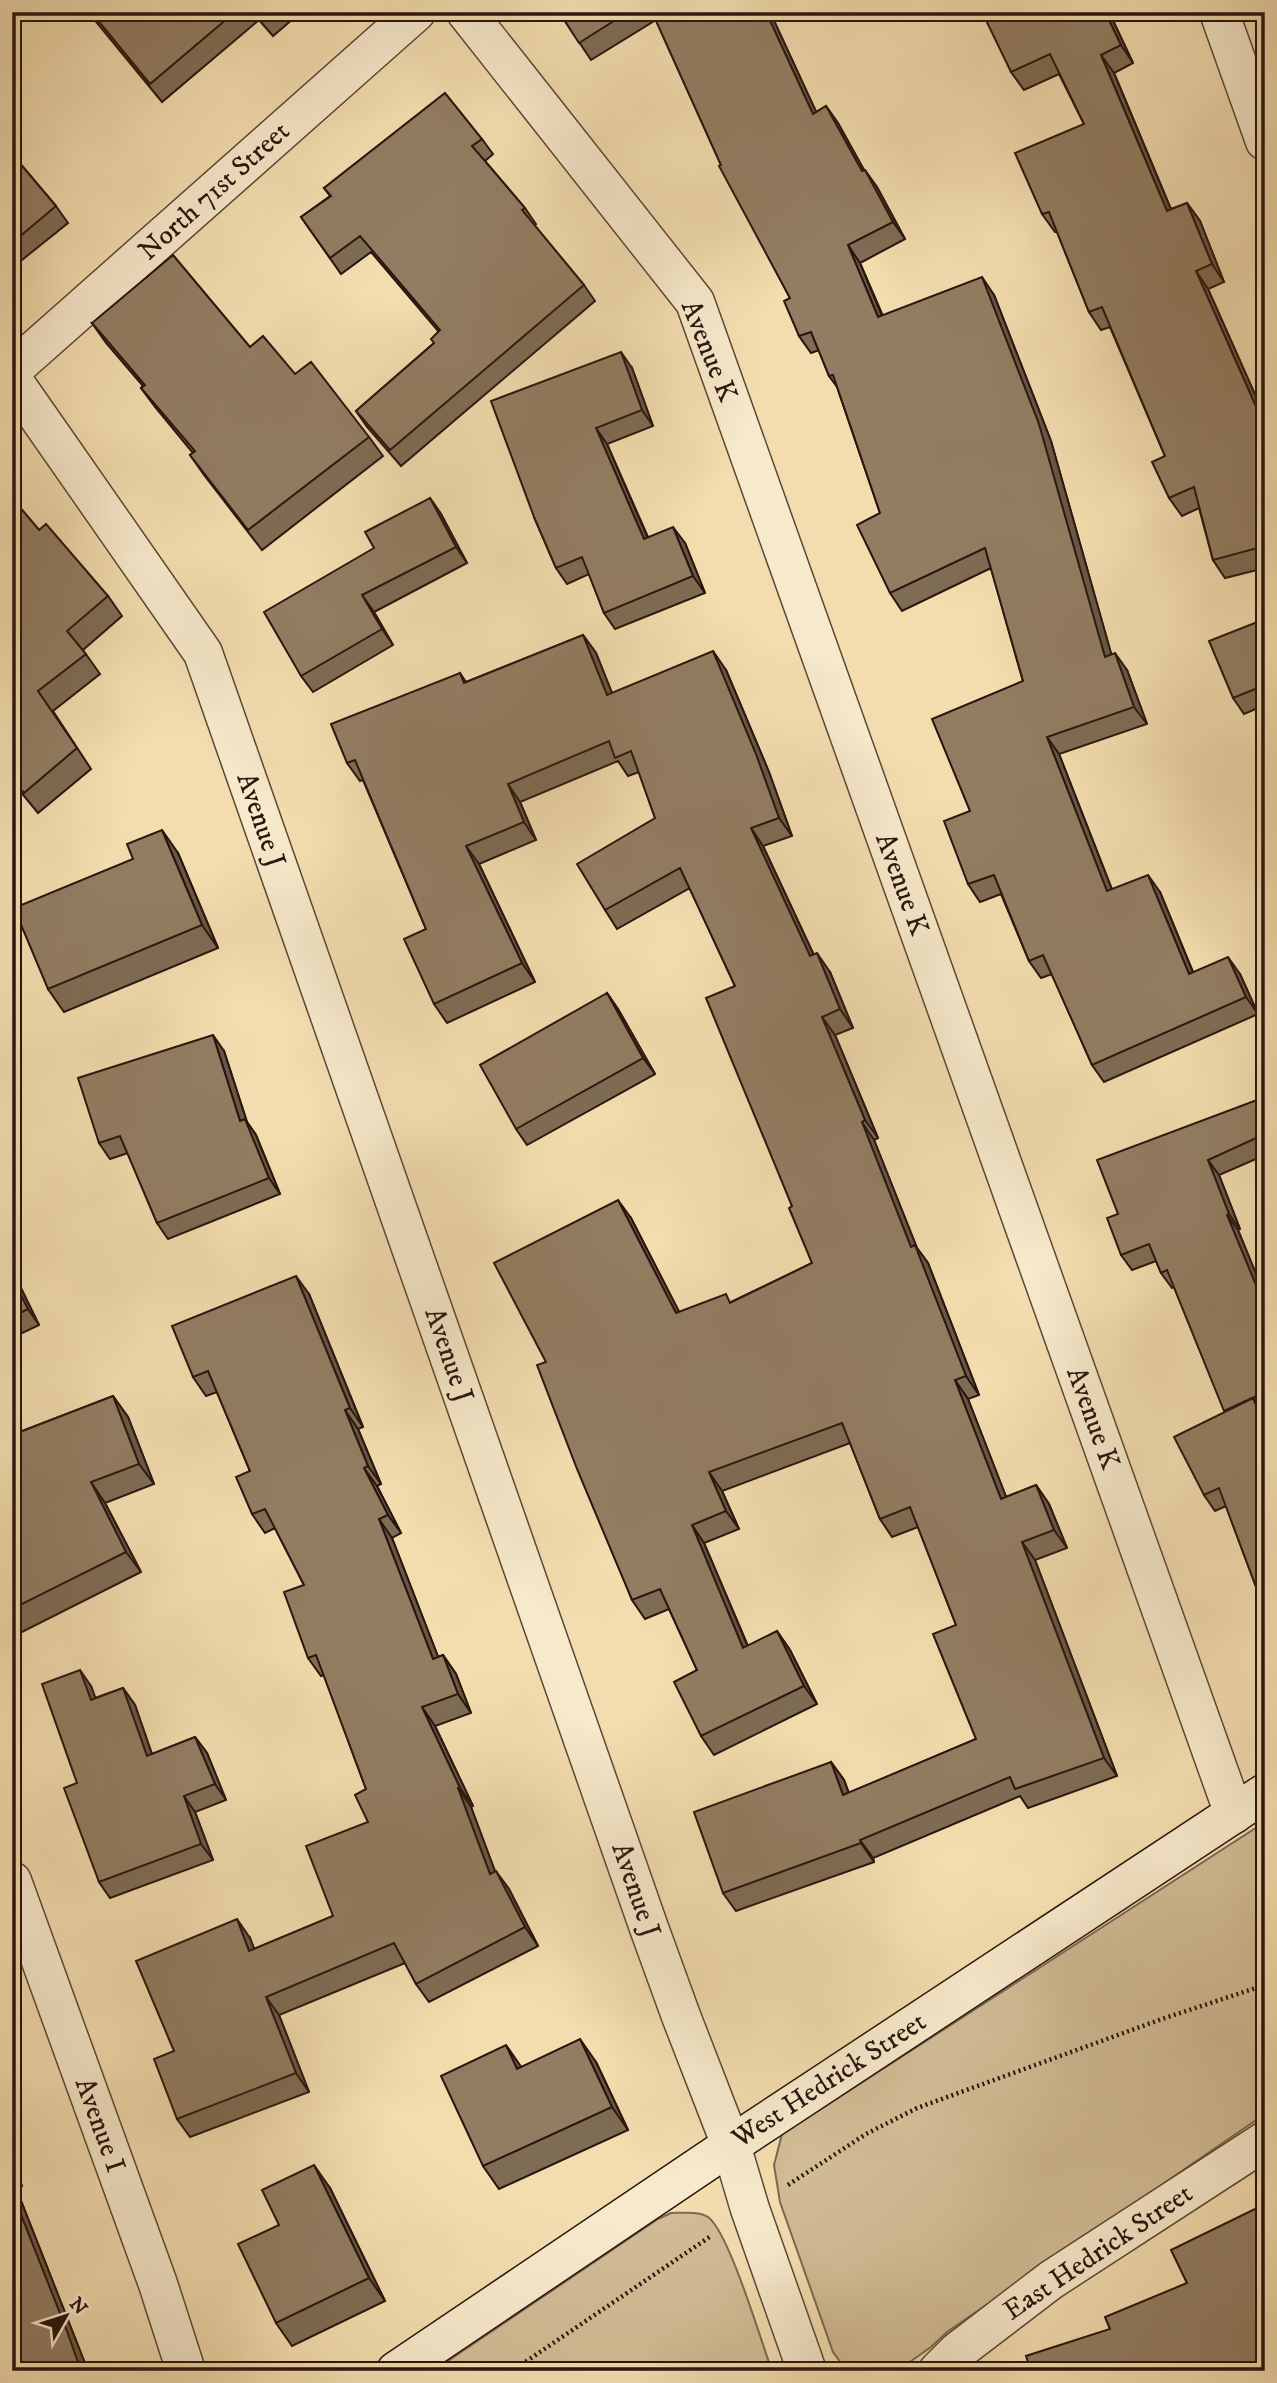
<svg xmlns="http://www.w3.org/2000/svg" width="1277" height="2383" viewBox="0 0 1277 2383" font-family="'IM FELL DW Pica',serif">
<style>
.green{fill:#d1bb94;stroke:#7d6851;stroke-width:2}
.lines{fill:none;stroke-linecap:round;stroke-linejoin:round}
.street-casing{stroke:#5c4736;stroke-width:41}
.secondary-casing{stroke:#29150e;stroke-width:41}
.path{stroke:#29150e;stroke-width:4.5;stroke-dasharray:2 3.5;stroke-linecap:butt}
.street{stroke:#f7e9cb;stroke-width:38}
.secondary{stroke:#f7e9cb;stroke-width:38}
.wall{fill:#7e6c54;stroke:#29150e;stroke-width:2}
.shaded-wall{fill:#665845;stroke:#29150e;stroke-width:2}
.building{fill:#927d62;stroke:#29150e;stroke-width:2}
.labels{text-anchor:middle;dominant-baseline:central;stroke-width:5;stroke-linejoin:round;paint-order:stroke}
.street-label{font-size:28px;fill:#29150e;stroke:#f7e9cb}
</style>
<rect width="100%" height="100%" fill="#f3ddaf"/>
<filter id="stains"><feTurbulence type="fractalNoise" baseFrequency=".00286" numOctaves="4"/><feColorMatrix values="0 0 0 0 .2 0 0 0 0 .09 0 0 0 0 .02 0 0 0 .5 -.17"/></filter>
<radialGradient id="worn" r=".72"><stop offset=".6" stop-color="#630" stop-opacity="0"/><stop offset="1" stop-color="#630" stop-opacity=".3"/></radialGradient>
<path class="green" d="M1265,1822V2114L947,2332L931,2347L897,2371H847L833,2352L780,2202L774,2165L782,2134Z
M671,2213C682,2213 699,2211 708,2217C729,2232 761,2341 772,2371H433L658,2219Z"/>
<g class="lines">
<g class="street-casing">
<path id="street" d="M466,12L695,302L1234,1814
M1219,12L1265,141
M12,370L416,12
M12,379L203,653L649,1928L681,2016L731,2145L750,2209L807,2371
M12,1881L158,2284L186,2371
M938,2371L958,2351L1051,2280L1265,2141"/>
</g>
<g class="secondary-casing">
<path id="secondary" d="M396,2371L731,2145L1265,1793"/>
</g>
<path class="path" d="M788,2185L866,2134L917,2108L1162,2019L1265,1985
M512,2371L711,2236"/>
<use href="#street" class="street"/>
<use href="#secondary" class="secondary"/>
</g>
<path class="wall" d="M88,12H301L273,36L259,20L162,102Z
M559,12H770L816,112L826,106L838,123L864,170L877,187L905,239L860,263L883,316L994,295L1051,441L1111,654L1127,670L1147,724L1059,754L1112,889L1160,892L1193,972L1240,974L1258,1014L1104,1082L1092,1065L1052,974L1041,978L1029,961L1001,894L980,902L968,884L970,811L1023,681L991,568L902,611L890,593L880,513L837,387L829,376L819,350L811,353L799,336L790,298L721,165L656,20L591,60Z
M1109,12L1133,63L1114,73L1171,209L1187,203L1200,221L1224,282L1208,289L1265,417V568L1225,578L1213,560L1199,508L1182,516L1169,498L1165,456L1110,327L1101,330L1089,312L1057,232H1055L1042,214L1084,124L1059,74L1024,90L1011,72Z
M12,48L21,61L12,68Z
M482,139L493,154L485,161L525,208L536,224L534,225L584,285L595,301L401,466L367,427L356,411L434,343L439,332L371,252L341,274L301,217L330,196L324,188Z
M12,154L56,206L68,223L12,268Z
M92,323L250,347L295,374L369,437L383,456L262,550L204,475L190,455L193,453L155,407L141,388L143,386L106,343Z
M632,368L653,426L607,444L648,537L685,543L705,593L615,629L604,613L589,574L567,584L556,568L534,517Z
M12,498L39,530L108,596L122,616L83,650L100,674L53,711L91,769L38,813L20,791L12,798Z
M430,498L441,514L467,563L374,612L393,645L313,692L301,676L374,548Z
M1265,619V705L1244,714L1233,698Z
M583,635L596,653L612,693L726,670L769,772L792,836L763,846L814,955L830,972L853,1028L835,1035L878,1138L874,1140L917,1248L928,1263L979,1395L968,1399L1006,1497L1036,1485L1049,1504L1067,1548L1035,1560L1117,1776L1028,1808L1020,1796L873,1858L874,1862L736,1911L723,1893L831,1762L844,1780L849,1793L976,1739L956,1625L918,1527L892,1537L880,1519L850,1443L722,1491L739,1529L704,1543L748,1646L777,1631L790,1650L817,1704L714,1755L701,1736L697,1670L669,1609L645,1619L632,1600L546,1362L631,1218L679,1312L731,1302L812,1263L792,1206L735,986L690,888L617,929L605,910L655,818L639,772L628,776L618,761L520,802L536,840L479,864L535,982L447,1023L434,1004L426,929L363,780L360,781L347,763L460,673L466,682Z
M178,853L218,948L64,1012L48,989Z
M607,993L618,1009L655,1074L527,1145L516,1129Z
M224,1051L247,1122L256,1135L280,1194L168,1239L157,1223L128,1153L110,1159L99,1143Z
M1265,1097V1155L1219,1175L1240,1229L1238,1230L1265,1296V1413H1264L1265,1415L1262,1603L1226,1506L1215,1511L1204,1495L1225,1412L1174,1287L1172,1288L1161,1273L1156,1261L1132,1270L1121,1255L1118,1214Z
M12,1274L18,1282L39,1325L12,1338Z
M309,1294L363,1427L358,1429L381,1484L377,1486L401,1533L392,1538L438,1657L443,1655L456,1674L471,1713L435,1726L473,1806L471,1807L495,1871L509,1889L538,1946L429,2002L416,1984L405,1963L279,2015L309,2092L190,2137L177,2119L174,2051L250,1938L254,1949L333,1916L368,1822L366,1789L324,1675L321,1676L308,1658L304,1585L275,1528L265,1533L252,1514L250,1471L217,1392L206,1396L193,1377Z
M113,1396L128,1417L154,1484L105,1503L141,1572L18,1634L12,1626V1435Z
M91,1686L95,1698L123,1688L135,1705L152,1754L195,1737L207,1753L226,1800L195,1812L213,1860L110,1898L99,1882L77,1783Z
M596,2062L628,2130L499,2189L483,2166L521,2067Z
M12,2164L22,2186L16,2188L88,2371H12Z
M330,2188L385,2301L292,2346L276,2323L279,2225Z"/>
<path class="shaded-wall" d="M766,12H770L825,131L813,114Z
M1105,12H1109L1133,63L1121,45Z
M1101,55L1114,73L1179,229L1167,211Z
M826,106L838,123L874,188L862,171Z
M865,170L877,187L905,239L893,222Z
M1187,203L1200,221L1224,282L1212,264Z
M848,245L860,263L890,335L878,317Z
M1196,271L1208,289L1265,417V427Z
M982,277L994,295L1051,441L1117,674L1105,657Z
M621,352L632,368L653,426L642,410Z
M596,428L607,444L655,555L644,539Z
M430,498L441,514L467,563L456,547Z
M673,527L685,543L705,593L693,576Z
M362,595L374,612L393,645L382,629Z
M583,635L596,653L620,713L607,695Z
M713,651L726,670L769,772L792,836L779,818Z
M1115,653L1127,670L1147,724L1134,707Z
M1047,737L1059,754L1119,908L1107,891Z
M508,784L520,802L536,840L524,822Z
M751,828L763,846L823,975L810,956Z
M162,830L178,853L218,948L202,925Z
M466,846L479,864L535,982L522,963Z
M1148,875L1160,892L1201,992L1189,974Z
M817,953L830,972L853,1028L840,1009Z
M1228,957L1240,974L1258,1014L1246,997Z
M607,993L618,1009L655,1074L643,1058Z
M822,1017L835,1035L878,1138L865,1120Z
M213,1035L224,1051L247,1122L256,1135L280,1194L269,1178L240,1121Z
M862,1122L874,1140L917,1248L928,1263L979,1395L966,1376L911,1247Z
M1208,1160L1219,1175L1240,1229L1229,1214Z
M618,1200L631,1218L689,1331L676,1313Z
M1227,1215L1238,1230L1265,1296V1307Z
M12,1274L18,1282L39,1325L28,1309L12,1278Z
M296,1276L309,1294L363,1427L350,1408Z
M955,1380L968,1399L1014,1517L1001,1499Z
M113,1396L128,1417L154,1484L139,1464Z
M1253,1398L1265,1414V1426Z
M345,1410L358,1429L381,1484L368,1466Z
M364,1468L377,1486L401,1533L388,1515Z
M709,1472L722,1491L739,1529L726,1511Z
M91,1482L105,1503L141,1572L126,1552Z
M1036,1485L1049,1504L1067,1548L1054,1530Z
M379,1519L392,1538L446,1677L433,1659Z
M692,1525L704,1543L756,1666L743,1648Z
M1022,1542L1035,1560L1117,1776L1104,1758Z
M777,1631L790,1650L817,1704L804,1686Z
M443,1655L456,1674L471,1713L458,1694Z
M80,1670L91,1686L102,1716L91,1700Z
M123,1688L135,1705L158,1772L147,1756Z
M422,1707L435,1726L473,1806L460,1788Z
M195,1737L207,1753L226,1800L215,1784Z
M831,1762L844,1780L856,1813L843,1795Z
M458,1788L471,1807L503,1893L490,1874Z
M184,1796L195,1812L213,1860L201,1844Z
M860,1840L873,1858L874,1862L861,1843Z
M496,1871L509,1889L538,1946L525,1927Z
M237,1919L250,1938L262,1969L249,1951Z
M266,1997L279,2015L309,2092L296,2073Z
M580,2039L596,2062L628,2130L612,2107Z
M506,2045L522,2068L517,2069Z
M12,2164L22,2186L12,2172Z
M314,2165L330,2188L385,2301L369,2278Z
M12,2183L16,2188L88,2371H81L12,2192Z"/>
<path class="building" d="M91,12H235L150,84Z
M255,12H268L261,18Z
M559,12H628L579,43Z
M652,12H766L813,114L826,106L862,171L865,170L893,222L848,245L878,317L982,277L1039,424L1105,657L1115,653L1134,707L1047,737L1107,891L1148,875L1189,974L1228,957L1246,997L1092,1065L1043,955L1029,961L994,875L968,884L944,821L970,811L932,719L1023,681L985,548L890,593L857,525L880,513L833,375L829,376L811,332L799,336L784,301L790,298L719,166L721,165Z
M982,12H1105L1121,45L1101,55L1167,211L1187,203L1212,264L1196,271L1265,427V546L1213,560L1194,487L1169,498L1152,462L1165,456L1102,307L1089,312L1049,212L1042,214L1015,153L1084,124L1050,54L1011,72Z
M445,93L482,139L472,146L525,208L522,210L584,285L390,450L356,411L434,343L431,339L440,330L360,236L330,258L301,217L331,196L324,188Z
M12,154L56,206L12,243Z
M173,255L250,347L263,336L295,374L311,362L369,437L248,530L190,455L195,451L141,388L145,385L92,323Z
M621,352L642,410L596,428L644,539L673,527L693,576L604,613L582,557L556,568L534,517L491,401Z
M12,498L39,530L46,524L108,596L67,631L86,654L38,691L77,748L24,793L12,778Z
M430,498L456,547L362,595L382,629L301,676L264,612L374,548L365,532Z
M1265,619V685L1233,698L1209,641Z
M583,635L607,695L713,651L756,754L779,818L751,828L810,956L817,953L840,1009L822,1017L865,1120L862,1122L911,1247L915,1245L966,1376L955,1380L1001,1499L1036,1485L1054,1530L1022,1542L1104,1758L1015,1789L1010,1777L860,1840L861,1843L723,1893L694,1812L831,1762L843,1795L976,1739L933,1634L956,1625L910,1507L880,1519L842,1423L709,1472L726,1511L692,1525L743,1648L777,1631L804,1686L701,1736L674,1682L697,1670L660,1589L632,1600L577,1469L537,1365L546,1362L494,1263L618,1200L676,1313L726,1294L730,1303L812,1263L789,1208L792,1206L706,998L735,986L680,868L605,910L577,864L655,818L631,751L615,758L609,741L508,784L524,822L466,846L522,963L434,1004L404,939L426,929L355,760L347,763L331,724L460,673L464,683Z
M162,830L202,925L48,989L14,908L133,859L127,844Z
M607,993L643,1058L516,1129L480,1065Z
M213,1035L240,1121L245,1119L269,1178L157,1223L120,1136L99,1143L78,1078Z
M1265,1097V1134L1208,1160L1229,1214L1227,1215L1265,1307V1392L1224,1411L1167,1270L1161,1273L1149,1244L1121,1255L1107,1218L1118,1214L1097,1160Z
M296,1276L350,1408L345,1410L368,1466L364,1468L388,1515L379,1519L433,1659L443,1655L458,1694L422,1707L460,1788H458L490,1874L496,1871L525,1927L416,1984L394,1943L266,1997L296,2073L177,2119L154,2059L174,2051L136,1961L237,1919L249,1951L333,1916L306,1846L368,1822L355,1795L366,1789L316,1655L308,1658L284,1592L304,1585L265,1509L252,1514L236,1477L250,1471L208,1371L193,1377L172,1326Z
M12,1278L28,1309L12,1317Z
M113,1396L139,1464L91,1482L126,1552L12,1609V1435Z
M1253,1398L1265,1426V1617L1259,1604L1262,1603L1219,1488L1204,1495L1174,1437Z
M80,1670L91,1700L123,1688L147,1756L195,1737L215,1784L184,1796L201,1844L99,1882L64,1788L77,1783L42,1684Z
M580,2039L612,2107L483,2166L441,2076L506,2045L517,2069Z
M314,2165L369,2278L276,2323L238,2244L279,2225L262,2190Z
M12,2192L67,2331L81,2371H12Z
M1265,2204V2371H1031L1026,2356L1110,2329L1105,2317L1187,2283L1171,2250Z"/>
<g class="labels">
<g class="street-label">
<text transform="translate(214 191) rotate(-42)">North 71st Street</text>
<text transform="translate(709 351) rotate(68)">Avenue K</text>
<text transform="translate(261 820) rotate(71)">Avenue J</text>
<text transform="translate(902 884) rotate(70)">Avenue K</text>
<text transform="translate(449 1355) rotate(71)">Avenue J</text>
<text transform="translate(1093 1418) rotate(70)">Avenue K</text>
<text transform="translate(636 1890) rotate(71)">Avenue J</text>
<text transform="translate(829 2080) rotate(-33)">West Hedrick Street</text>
<text transform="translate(100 2125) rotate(70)">Avenue I</text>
<text transform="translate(1098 2252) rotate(-34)">East Hedrick Street</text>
</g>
</g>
<rect width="1277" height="2383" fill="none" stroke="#f3ddaf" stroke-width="42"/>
<rect x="14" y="14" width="1249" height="2355" fill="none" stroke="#29150e" stroke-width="3.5"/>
<rect x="21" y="21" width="1235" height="2341" fill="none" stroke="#29150e" stroke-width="2"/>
<g transform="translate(66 2316) rotate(51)" stroke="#f7e9cb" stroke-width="5" paint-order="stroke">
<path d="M0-5L12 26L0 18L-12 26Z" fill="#29150e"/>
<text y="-10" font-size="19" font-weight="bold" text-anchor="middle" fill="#29150e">N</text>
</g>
<rect width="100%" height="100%" filter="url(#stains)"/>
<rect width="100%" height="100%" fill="url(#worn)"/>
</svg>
